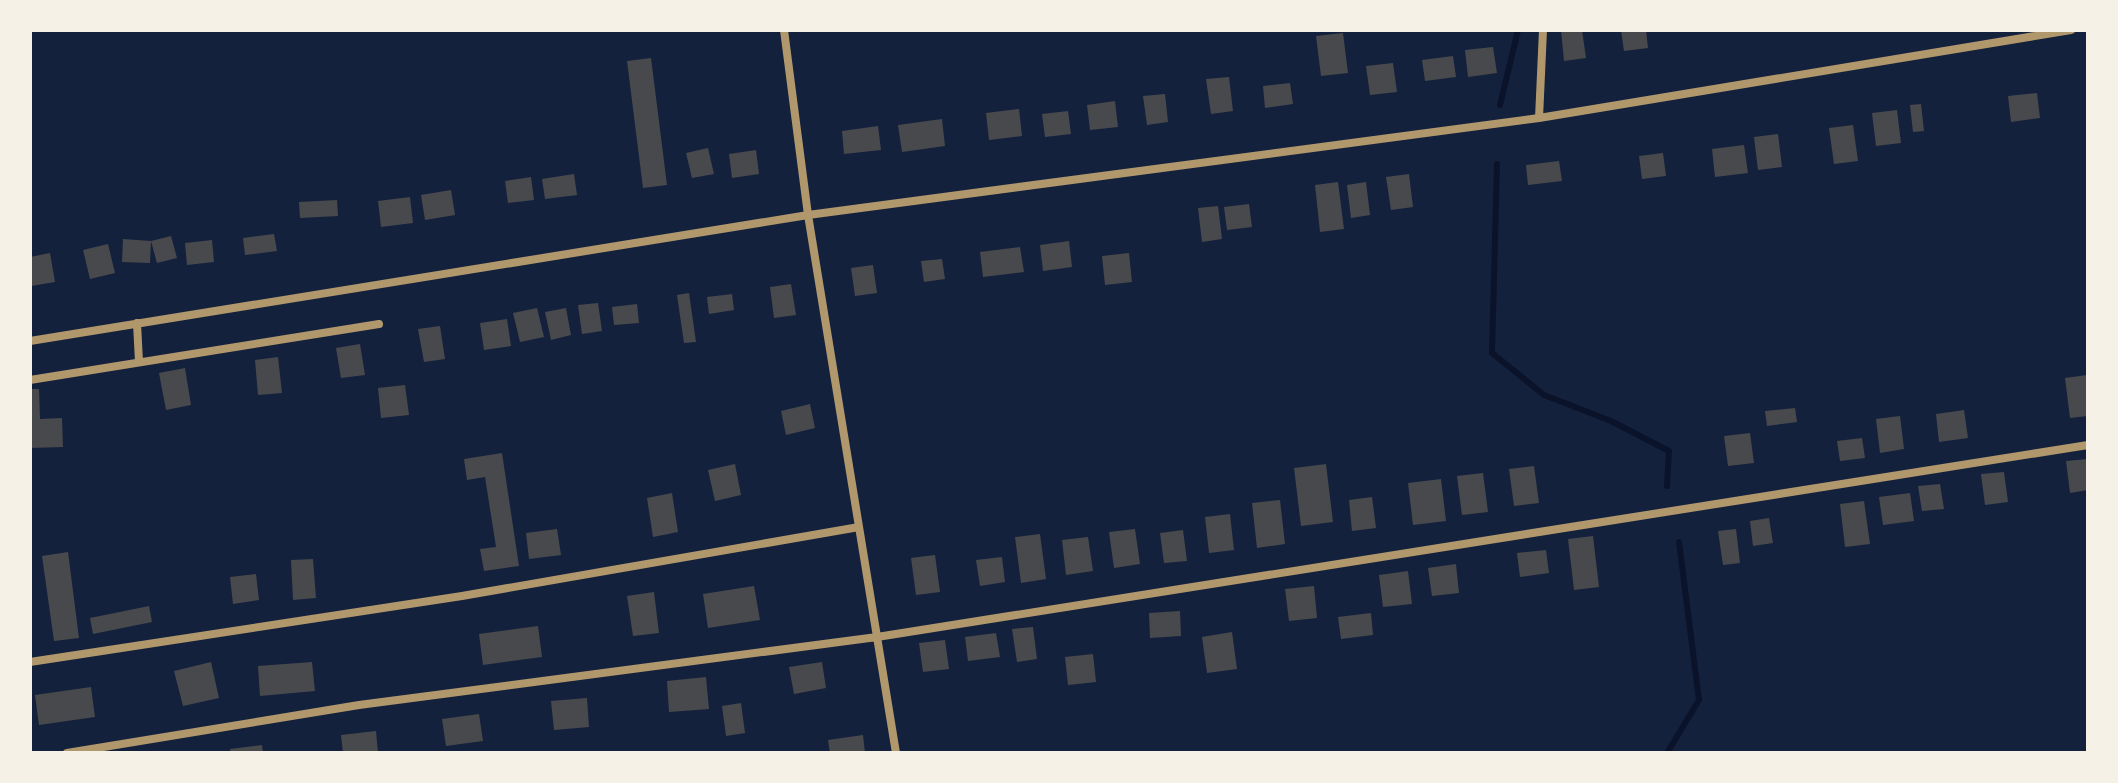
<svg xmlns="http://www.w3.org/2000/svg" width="2118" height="783" viewBox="0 0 2118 783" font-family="Overpass,sans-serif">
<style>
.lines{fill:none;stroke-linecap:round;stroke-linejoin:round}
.stream{stroke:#0b132b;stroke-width:6}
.building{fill:#48494c}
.minor{stroke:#b1986c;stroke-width:8}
</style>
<rect width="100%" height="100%" fill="#14213d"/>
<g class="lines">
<path class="stream" d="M1500,105L1518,30
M1497,164L1492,353L1544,395L1611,421L1669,451L1667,486
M1667,753L1699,700L1679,542"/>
</g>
<path class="building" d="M1561,30H1582L1586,58L1564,61Z
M1621,30H1646L1648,48L1624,51Z
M1343,33L1348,73L1321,76L1316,36Z
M1493,47L1497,73L1468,77L1465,50Z
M1453,56L1456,77L1425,81L1422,60Z
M651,58L667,185L643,188L627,61Z
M1393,63L1397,92L1370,95L1366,66Z
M1229,77L1233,111L1211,114L1206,79Z
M1290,83L1293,104L1265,108L1263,86Z
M2037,93L2040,118L2011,122L2008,96Z
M1165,94L1168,122L1147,125L1143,96Z
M1115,101L1118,127L1090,130L1087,105Z
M1921,104L1924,131L1913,132L1910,105Z
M1019,109L1022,136L989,140L986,113Z
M1897,110L1901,143L1876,146L1872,113Z
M1068,111L1071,134L1045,137L1042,114Z
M942,119L945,146L902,152L898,125Z
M1853,125L1858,161L1834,164L1829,128Z
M878,126L881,150L844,154L842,131Z
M1778,134L1782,167L1758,170L1754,137Z
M1744,145L1748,173L1715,177L1712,149Z
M708,148L714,174L692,178L686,153Z
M756,150L759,174L732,178L729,154Z
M1663,153L1666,176L1642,179L1639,156Z
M1559,161L1562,181L1528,185L1526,165Z
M574,174L577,195L545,199L542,179Z
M1409,174L1413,207L1391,210L1386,177Z
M531,177L534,200L508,203L505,181Z
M1338,182L1344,229L1320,232L1315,185Z
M1366,182L1370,215L1351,218L1347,185Z
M451,190L455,215L425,220L421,195Z
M410,197L413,223L381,227L378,201Z
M337,200L338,216L300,218L299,202Z
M1249,204L1252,227L1227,230L1224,207Z
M1218,206L1222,239L1202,242L1198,208Z
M274,234L277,251L245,255L243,238Z
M171,236L177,258L157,263L151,241Z
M123,239L151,241L150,263L122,262Z
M212,240L214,262L187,265L185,243Z
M1069,241L1072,267L1043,271L1040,245Z
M108,244L115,273L90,279L83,250Z
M1020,247L1024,272L983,277L980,252Z
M50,253L55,282L31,286L30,257Z
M1129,253L1132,282L1105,285L1102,256Z
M942,259L945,279L924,282L921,261Z
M873,265L877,293L855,296L851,268Z
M791,284L796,315L774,318L770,287Z
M689,293L696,342L684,343L677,295Z
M732,294L734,310L709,314L707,297Z
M598,303L602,331L582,334L578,305Z
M637,304L639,323L614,325L612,307Z
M537,308L544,337L520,342L513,313Z
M566,308L571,335L551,340L545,312Z
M507,319L511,346L484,350L480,323Z
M440,326L445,359L424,362L418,329Z
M360,344L365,375L341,378L336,348Z
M278,357L282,393L258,395L255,360Z
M185,368L191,405L166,410L159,373Z
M2087,375L2088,416L2070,418L2065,378Z
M405,385L409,415L381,418L378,388Z
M30,389H39L40,419L62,418L63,447L30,448Z
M810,404L815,428L786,435L781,411Z
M1795,408L1797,422L1767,426L1765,411Z
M1964,410L1968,438L1939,442L1936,414Z
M1900,416L1904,449L1880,453L1876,419Z
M1750,433L1754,463L1728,466L1724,436Z
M1862,438L1865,458L1840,461L1837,441Z
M502,453L519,566L484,571L480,549L496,547L485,477L467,480L464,459Z
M2088,459V490L2070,493L2066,461Z
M735,464L741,495L715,501L708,470Z
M1326,464L1333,522L1301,526L1294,468Z
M1534,466L1539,503L1514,506L1509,469Z
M2004,472L2008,502L1985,505L1981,474Z
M1483,473L1488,512L1462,515L1457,476Z
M1441,479L1446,521L1413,525L1408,483Z
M1940,484L1944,509L1922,511L1918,486Z
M672,493L678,532L653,537L647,498Z
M1910,493L1914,521L1883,525L1879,497Z
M1372,497L1376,528L1352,531L1349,500Z
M1280,500L1285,544L1257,548L1252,503Z
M1864,501L1870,544L1845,547L1840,504Z
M1230,514L1234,550L1209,553L1205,517Z
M1769,518L1773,543L1753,546L1750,521Z
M557,529L561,555L529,559L526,533Z
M1135,529L1140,564L1114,568L1109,532Z
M1736,529L1740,563L1723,565L1718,531Z
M1183,530L1187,561L1164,563L1160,533Z
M1040,534L1046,579L1021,583L1015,537Z
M1593,536L1599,587L1574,590L1568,539Z
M1088,537L1093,571L1066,575L1062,540Z
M1546,550L1549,573L1520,577L1517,553Z
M68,552L79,638L54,641L42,556Z
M935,555L940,592L916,595L911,558Z
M1002,557L1005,582L980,586L976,560Z
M313,559L316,598L293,600L291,560Z
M1456,564L1459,593L1432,596L1428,568Z
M1408,571L1412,604L1383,607L1379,575Z
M256,574L259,600L233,604L230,577Z
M754,586L760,620L708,628L703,594Z
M1314,586L1317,618L1289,621L1285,589Z
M654,592L659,633L633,636L627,596Z
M149,606L152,622L93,634L90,618Z
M1180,611L1181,636L1150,638L1149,613Z
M1371,613L1373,635L1341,639L1338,617Z
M538,626L542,657L483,665L479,634Z
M1033,627L1037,659L1017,662L1012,629Z
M1232,632L1237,669L1207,673L1202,637Z
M996,633L1000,657L968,661L965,637Z
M945,640L949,669L923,672L919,643Z
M1093,654L1096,682L1068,685L1065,657Z
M211,662L219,698L183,706L174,671Z
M312,662L315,691L260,696L258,666Z
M822,662L826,688L794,694L789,667Z
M706,677L709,709L669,712L667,681Z
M91,687L95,717L39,725L35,695Z
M587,698L589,727L554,730L551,701Z
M741,703L745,733L726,736L722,706Z
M479,714L483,741L446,746L442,719Z
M376,731L378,753H343L341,735Z
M863,735L865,753H830L828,740Z
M262,745L263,753H231L230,749Z"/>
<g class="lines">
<path class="minor" d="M784,30L808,215L896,753
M1539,118L1543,30
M137,323L139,362
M30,341L808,215L1539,118L2071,30
M30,380L379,324
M30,662L462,596L859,527
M67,753L359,705L877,637L2088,445"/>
</g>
<rect width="2118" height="783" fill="none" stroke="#f6f1e7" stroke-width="64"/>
</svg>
